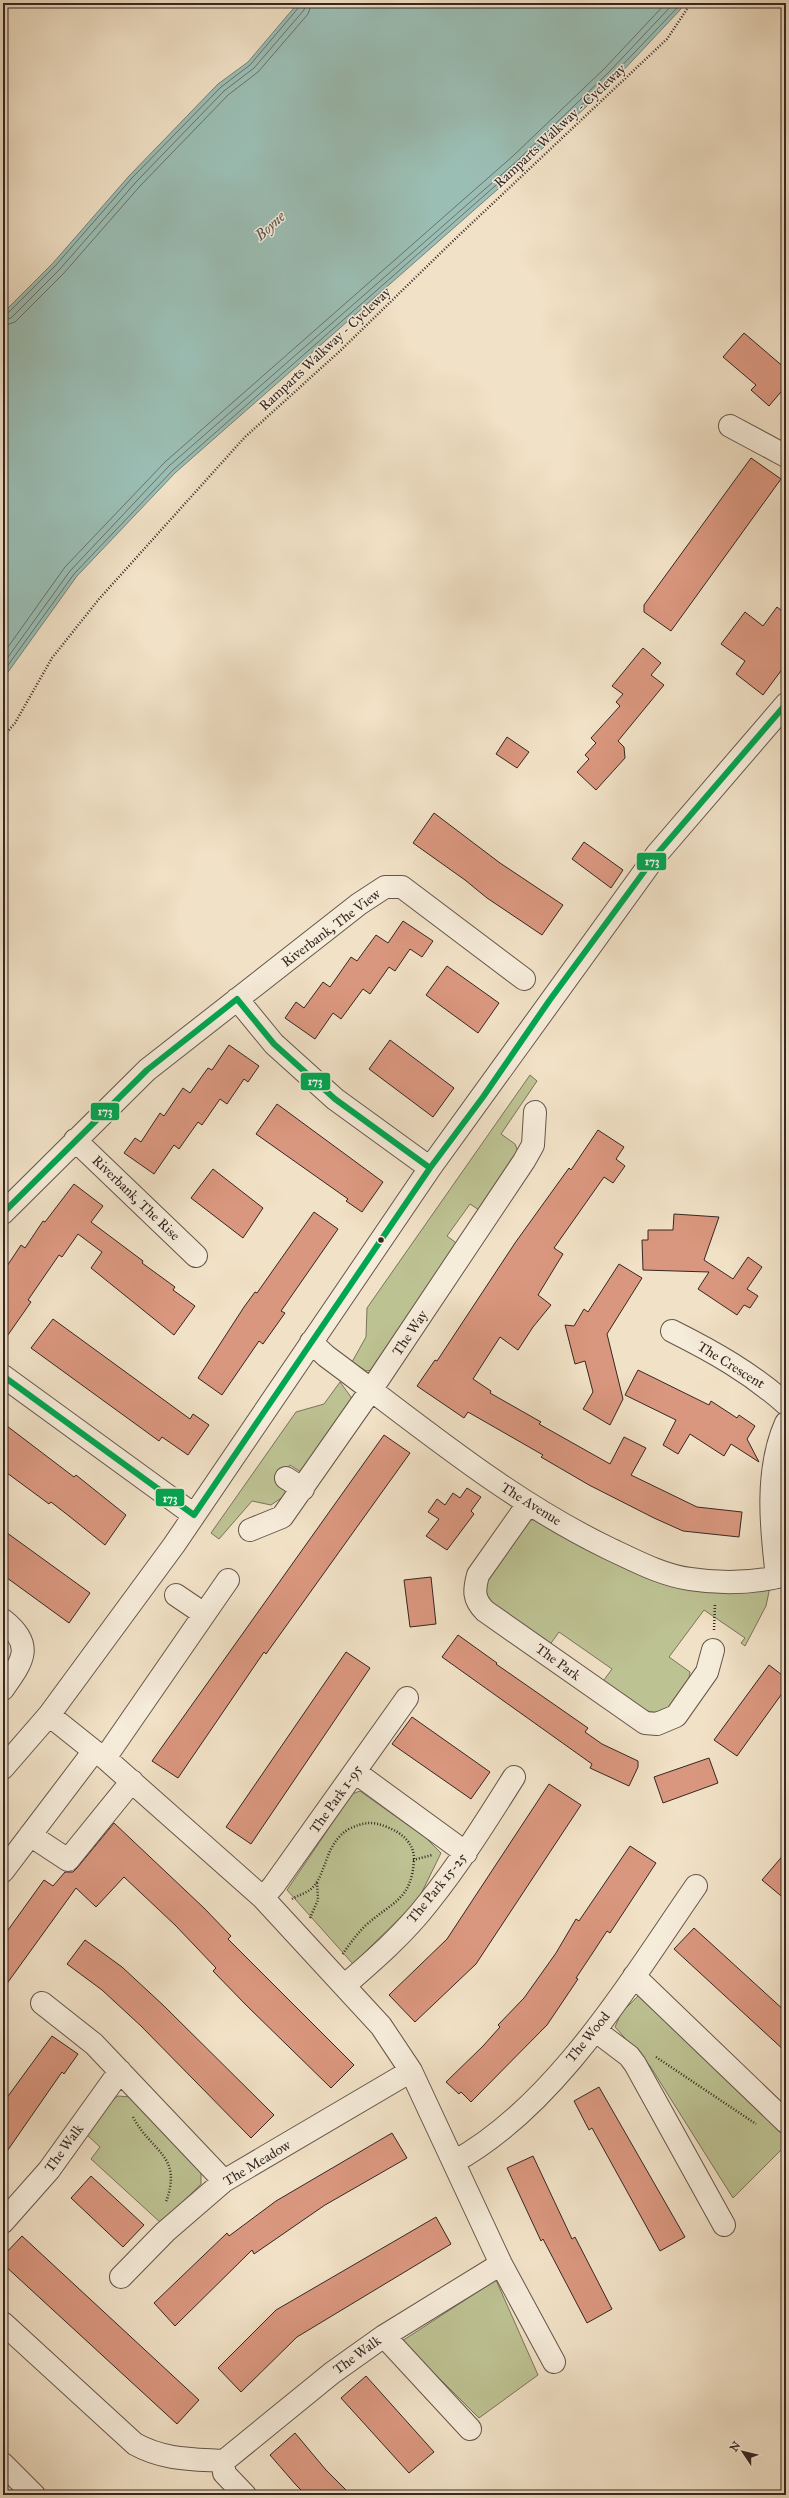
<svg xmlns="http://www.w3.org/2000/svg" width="789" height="2498" viewBox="0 0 789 2498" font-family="'IM FELL Great Primer',serif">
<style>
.green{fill:#bdc293;stroke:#7a745a}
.water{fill:#9bbeb4;stroke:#73827a}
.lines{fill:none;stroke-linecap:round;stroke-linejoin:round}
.shore{stroke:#68726b;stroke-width:1}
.building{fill:#da977f;stroke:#362722}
.minor-casing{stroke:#65564b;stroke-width:24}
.path{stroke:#362722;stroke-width:2.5;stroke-dasharray:1 2;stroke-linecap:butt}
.minor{stroke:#f6ecda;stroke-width:22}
.bus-1-casing{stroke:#f6ecda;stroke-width:9}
.bus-1{stroke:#00a651;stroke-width:6}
.bus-dot{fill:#362722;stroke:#f6ecda;stroke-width:1.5}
.labels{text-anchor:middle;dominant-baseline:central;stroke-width:3;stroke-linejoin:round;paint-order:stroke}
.street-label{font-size:14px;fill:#362722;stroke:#f6ecda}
.water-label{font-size:15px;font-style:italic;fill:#54544e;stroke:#f6ecda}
.line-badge{stroke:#f6ecda;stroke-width:1.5}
.badge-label{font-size:11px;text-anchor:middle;font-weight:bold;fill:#fff}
</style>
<rect width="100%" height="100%" fill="#f1e1c6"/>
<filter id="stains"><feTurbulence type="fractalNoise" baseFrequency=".005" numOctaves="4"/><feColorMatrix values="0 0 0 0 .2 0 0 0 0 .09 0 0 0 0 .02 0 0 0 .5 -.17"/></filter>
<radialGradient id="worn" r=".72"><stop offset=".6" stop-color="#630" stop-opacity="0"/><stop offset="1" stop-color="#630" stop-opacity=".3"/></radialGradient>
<path class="green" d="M530,1075L537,1081L501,1134L515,1144L519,1154L482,1212L470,1204L447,1236L459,1245L372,1370L366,1371L352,1362L366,1337L367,1308Z
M340,1382L351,1397L352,1406L304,1474L290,1465L277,1484L290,1492L271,1505L252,1501L219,1539L211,1533L296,1412L324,1404Z
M530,1520H536L612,1560L770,1587L766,1606L745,1646L741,1643L745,1638L704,1610L669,1657L690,1672C689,1682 684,1689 679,1697C659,1732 624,1698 601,1684L612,1669L559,1632L549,1646L490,1605L483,1587L523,1526Z
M360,1791L426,1838L441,1853L418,1900L353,1964L287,1890L352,1794Z
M638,1996L695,2041L786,2128V2145L733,2198L650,2066L615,2027L621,2013Z
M118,2096L130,2097L201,2173V2184L161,2223L91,2159L100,2147L87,2135L112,2100Z
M496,2280L538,2375L479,2418L402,2341Z"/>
<path class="water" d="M298,3H683L680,10L616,78L523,167L175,473L77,576L3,679V313L53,263L129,176L218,84L248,62Z"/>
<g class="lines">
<path class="shore" d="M3,315L7,314L56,265L132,178L221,87L250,65L299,7L301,3
M3,320L11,318L60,269L136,182L224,91L254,68L304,10L306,3
M3,326L15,322L64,273L140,186L228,95L258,72L308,14L312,3
M3,654L65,567L165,462L513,156L605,68L666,3
M3,664L70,571L169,466L517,161L609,72L674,3
M3,672L74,574L173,470L520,164L613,75L677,8L679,3"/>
</g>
<path class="building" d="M744,333L786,369V386L769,406L751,390L756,385L723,357Z
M751,458L781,479L671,631L644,612V605Z
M777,607L786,614V664L763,695L736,674L745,661L721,644L745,612L763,626Z
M643,648L661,663L651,675L664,685L618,741L624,747L625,758L596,790L577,772L589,759L585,755L596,743L591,738L620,706L616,702L623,694L612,686Z
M507,737L529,752L517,768L496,754Z
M434,813L500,863L563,905L542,935L487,898L465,880L413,843Z
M584,842L623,870L611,888L572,859Z
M403,921L433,941L422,957L410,949L395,971L389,967L370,994L363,989L341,1019L333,1013L315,1039L285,1018L296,1002L304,1008L323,982L330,987L351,957L357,961L376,935L388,943Z
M447,966L499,1003L478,1033L426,995Z
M390,1040L454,1088L433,1117L369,1069Z
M229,1045L259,1066L248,1082L244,1079L227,1104L220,1099L202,1125L198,1122L179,1149L174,1145L154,1174L124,1153L135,1138L141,1142L160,1113L164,1116L183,1088L190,1093L208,1068L212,1070Z
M277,1104L383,1182L362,1212L346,1201L348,1199L256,1134Z
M598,1130L624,1147L616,1159L625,1166L613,1183L604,1177L554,1248L563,1254L538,1295L551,1305L533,1327L518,1350L500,1337L473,1379L491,1391L490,1393L541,1422L539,1424L610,1464L624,1437L646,1448L631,1475L697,1507L742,1512L739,1537L683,1531L654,1518L589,1485L541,1457L543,1455L468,1412L464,1418L417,1386L435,1360L437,1361L515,1243L569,1168L571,1170Z
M213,1169L263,1208L243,1238L191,1198Z
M74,1184L103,1206L91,1222L143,1261L142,1263L175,1287L173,1290L195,1306L174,1335L91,1268L102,1252L78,1234L62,1257L59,1255L28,1300L31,1302L3,1342V1272L21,1245L25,1248L43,1221L45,1222Z
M314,1212L338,1229L281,1311L285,1313L263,1344L259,1341L222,1395L198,1378L244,1307L255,1292L257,1293Z
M674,1214L719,1217L704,1260L733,1279L748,1257L762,1267L747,1289L758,1296L750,1308L744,1305L737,1315L698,1289L709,1272L643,1270L642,1240H648V1230H673Z
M619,1264L642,1278L607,1334L623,1399L610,1425L583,1409L593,1392L585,1361L575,1364L565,1325L574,1326L584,1309L588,1312Z
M53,1319L190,1419L193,1414L209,1425L188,1455L162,1437L159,1441L31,1348Z
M638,1370L709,1405L711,1401L737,1418L739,1415L755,1426L747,1439L759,1462L731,1444L724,1456L690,1434L678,1454L663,1445L676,1420L625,1395Z
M3,1423L74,1477L76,1475L126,1515L105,1545L69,1516L51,1502L49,1504L3,1470Z
M384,1435L410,1453L266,1654L264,1652L178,1778L152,1761Z
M467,1488L481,1497L471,1511L474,1514L447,1550L426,1536L439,1519L428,1512L437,1499L445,1505L453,1493L460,1498Z
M3,1530L90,1593L69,1623L3,1575Z
M431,1577L436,1624L410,1627L404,1580Z
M458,1635L497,1663L496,1664L588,1728L585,1732L602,1744L638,1761V1767L629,1786L590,1768L592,1764L442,1657Z
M346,1652L370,1668L251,1844L226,1827Z
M769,1665L786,1678V1688L737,1756L714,1740Z
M412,1717L490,1772L471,1799L392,1744Z
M709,1758L718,1783L663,1803L654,1777Z
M549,1784L581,1805L476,1964L415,2022L389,1995L447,1939Z
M114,1823L204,1908L231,1936L228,1939L354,2065L331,2088L246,2005L213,1971L216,1968L175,1925L124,1877L96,1907L76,1888L3,1989V1937L44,1880L53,1886L65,1872H73L77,1868Z
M630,1846L656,1863L610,1933L607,1931L592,1954L576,1978L578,1979L547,2025L471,2102L461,2092L459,2094L446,2082L483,2046L500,2027L498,2025L524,1998L556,1953L576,1919L579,1921Z
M786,1852V1900L762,1880Z
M694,1928L786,2012V2052L674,1949Z
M85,1940L122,1967L163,2005L274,2115L251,2138L141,2026L102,1990L67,1964Z
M52,2036L78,2054L64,2074L62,2072L3,2157V2103Z
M599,2087L685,2237L660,2251L592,2128L589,2130L574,2101Z
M392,2133L407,2158L325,2205L254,2254L252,2250L175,2326L154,2303L227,2233L229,2236L276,2201Z
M533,2156L572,2239L575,2237L612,2309L587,2323L543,2239L541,2241L507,2168Z
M91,2176L144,2225L123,2247L71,2198Z
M436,2217L451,2244L297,2337L241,2392L218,2368L276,2310Z
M22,2236L199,2400L177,2424L3,2264V2256Z
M366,2376L434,2452L409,2473L341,2398Z
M295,2433L326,2470L351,2495H306L296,2485L270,2455Z"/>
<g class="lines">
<g class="minor-casing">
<path id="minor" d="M730,426L786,456
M237,999L274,1044L335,1099L430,1168
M75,1140L196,1256
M3,1213L147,1070L359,904L385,887H402L524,979
M672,1331C714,1352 751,1373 786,1404
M311,1342L326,1356C418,1424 505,1498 608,1548C634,1560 661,1575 690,1579C722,1584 755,1583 786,1575
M3,1376L194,1515
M286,1478L303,1489
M528,1504L478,1575C474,1590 473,1599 485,1611L645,1723L657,1724L676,1716L707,1672L713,1650
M250,1530L282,1517L371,1390L524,1161L533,1145L535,1112
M777,1577C771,1527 765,1470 786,1423
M176,1595L204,1614
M3,1620C35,1645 23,1661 3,1689
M49,1715L94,1751L105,1758L263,1898L381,2026L411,2071L501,2264L554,2362
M105,1758L228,1580
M3,1768L49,1715L174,1545L430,1168L657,854L786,704
M355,1772L466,1853
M30,1835L68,1860L132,1781
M3,1871L94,1751
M263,1898L274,1885L407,1698
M634,1976L786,2122
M344,1986C374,1960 404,1934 428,1903C460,1863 487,1820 514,1777
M42,2003L94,2044L224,2181
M596,2031L629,2056L635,2064L724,2225
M454,2162C557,2105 630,1981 696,1886
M3,2222L49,2170L120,2071
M121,2277L165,2232L224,2181L411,2071
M3,2323L135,2444C164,2460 191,2459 224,2461V2473L245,2495
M384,2336L470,2429
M224,2461L332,2373L384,2336L501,2264
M3,2464L34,2495"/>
</g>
<path class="path" d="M3,737L15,723L52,658L99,599L245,437L341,350L454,240L667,39L691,3
M714,1630L715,1603
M413,1860L432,1855
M292,1899C298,1895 308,1893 313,1887C327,1872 325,1843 349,1829C363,1822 373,1821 387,1827C402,1833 414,1843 414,1859C412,1901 391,1902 365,1926C356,1935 349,1945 342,1955
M310,1918L318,1900L317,1881
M656,2057L756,2124
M133,2117C152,2153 183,2155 166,2202"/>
<use href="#minor" class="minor"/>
<g class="bus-1-casing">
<path id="bus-1" d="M3,1213L147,1070L237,999L274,1044L335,1099L430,1168
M3,1376L194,1515L430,1168L483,1097L549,1001L657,854L786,704"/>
</g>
<use href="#bus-1" class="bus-1"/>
</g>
<circle class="bus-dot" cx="381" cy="1240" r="3.5"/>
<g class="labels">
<g class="street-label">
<text transform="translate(560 126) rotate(-43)">Ramparts Walkway - Cycleway</text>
<text transform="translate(325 349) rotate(-43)">Ramparts Walkway - Cycleway</text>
<text transform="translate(331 928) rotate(-37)">Riverbank, The View</text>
<text transform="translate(136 1198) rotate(44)">Riverbank, The Rise</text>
<text transform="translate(410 1333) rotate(-56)">The Way</text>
<text transform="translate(731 1365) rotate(32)">The Crescent</text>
<text transform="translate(531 1504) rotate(32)">The Avenue</text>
<text transform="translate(558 1662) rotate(36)">The Park</text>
<text transform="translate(336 1799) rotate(-55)">The Park 1-95</text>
<text transform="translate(437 1888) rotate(-51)">The Park 15-25</text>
<text transform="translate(588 2037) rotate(-51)">The Wood</text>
<text transform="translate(64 2148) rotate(-54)">The Walk</text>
<text transform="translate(257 2163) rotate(-31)">The Meadow</text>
<text transform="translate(357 2355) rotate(-36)">The Walk</text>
</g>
<g class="water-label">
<text transform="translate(270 226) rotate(-42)">Boyne</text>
</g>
</g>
<g class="line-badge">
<rect x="636" y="852" width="31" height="19" rx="4" fill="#00a651"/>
<rect x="300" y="1072" width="31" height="19" rx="4" fill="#00a651"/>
<rect x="90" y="1102" width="30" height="19" rx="4" fill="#00a651"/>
<rect x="155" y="1488" width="30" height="19" rx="4" fill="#00a651"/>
</g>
<g class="badge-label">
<text x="652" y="865">173</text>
<text x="315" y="1085">173</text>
<text x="105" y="1115">173</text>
<text x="170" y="1502">173</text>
</g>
<rect width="789" height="2498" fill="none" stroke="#f1e1c6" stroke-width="16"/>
<rect x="4" y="4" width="781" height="2490" fill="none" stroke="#362722" stroke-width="2"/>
<rect x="8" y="8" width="773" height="2482" fill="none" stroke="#362722"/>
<g transform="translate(743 2452) rotate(305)" stroke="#f6ecda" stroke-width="3" paint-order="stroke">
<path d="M0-3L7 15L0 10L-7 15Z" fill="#362722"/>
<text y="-6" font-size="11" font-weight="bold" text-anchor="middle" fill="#362722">N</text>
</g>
<rect width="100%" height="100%" filter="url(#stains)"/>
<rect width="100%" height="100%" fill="url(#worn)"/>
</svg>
